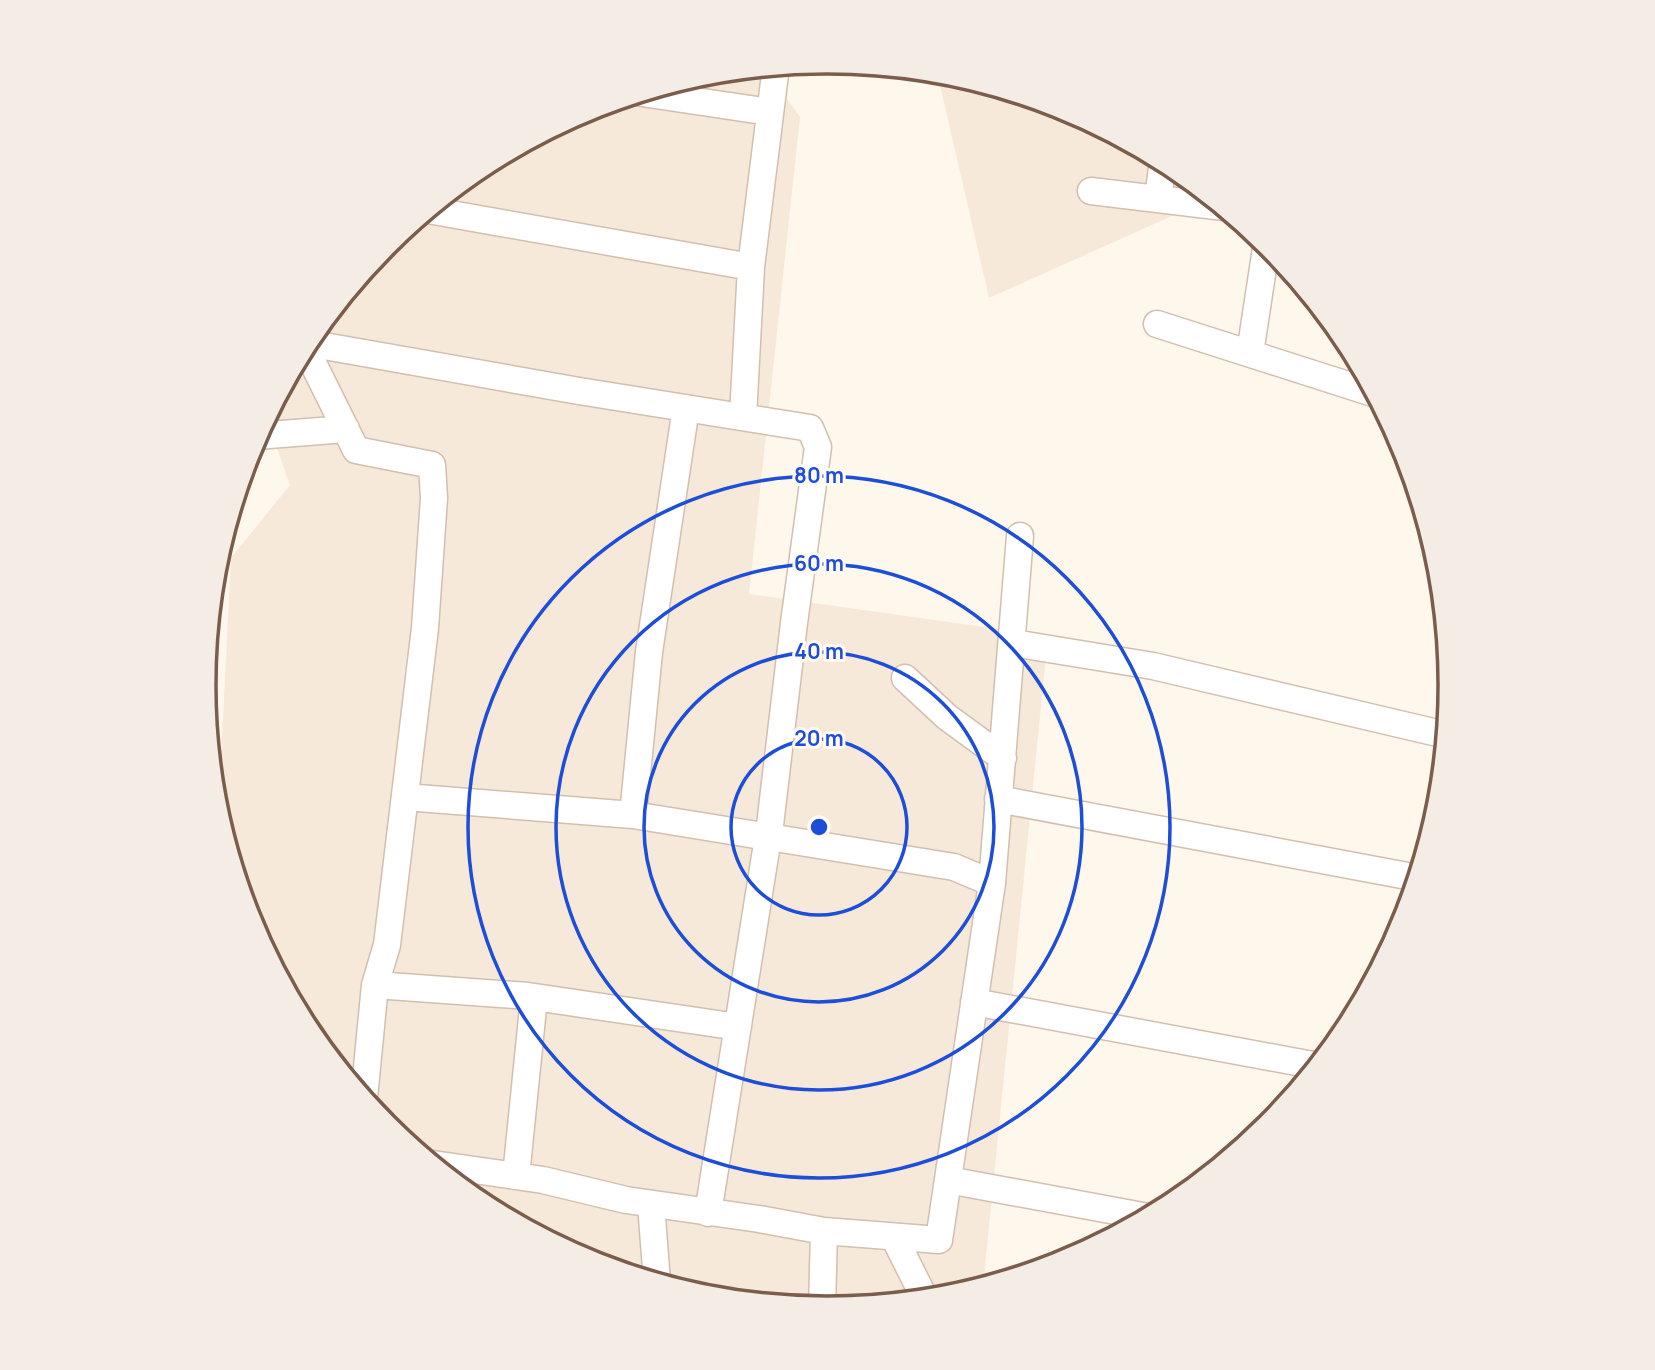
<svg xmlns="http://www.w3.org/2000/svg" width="1655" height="1370" viewBox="0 0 1655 1370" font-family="Manrope,sans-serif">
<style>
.residential{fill:#f6e9d9}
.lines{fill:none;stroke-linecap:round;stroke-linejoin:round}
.minor-casing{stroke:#d2bfaf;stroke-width:29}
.minor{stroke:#fff;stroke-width:26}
.ring{fill:none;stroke:#1d4ed8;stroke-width:3.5}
.rim{fill:none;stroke:#7b5d4c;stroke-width:3.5}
.centre{fill:#1d4ed8;stroke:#fffaf3;stroke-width:3.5}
.ring-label{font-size:21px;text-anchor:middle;font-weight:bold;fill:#1d4ed8;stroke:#fffaf3;stroke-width:6;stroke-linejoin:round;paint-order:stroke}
</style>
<rect width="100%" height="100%" fill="#fef7eb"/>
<path class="residential" d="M764,67L800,117L749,594L1048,636L983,1287L949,1297L828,1309L705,1297L588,1261L481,1203L386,1126L309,1031L251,923L218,816L231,558L290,485L266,418L309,338L387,244L481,166L589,109L706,73Z
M937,72L950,73L1067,109L1174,167L1212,198L989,298Z"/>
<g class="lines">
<g class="minor-casing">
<path id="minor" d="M642,93L770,112
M1091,191L1224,207
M1158,199L1163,160
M428,210L751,267
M1157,324L1376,394
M307,343L579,391L810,428L818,447L794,623L770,825L708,1213
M305,347L356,450L432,465L434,498L425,628L387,945L375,985L364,1098
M1250,353L1267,242
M743,417L751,267L776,66
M256,436L346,429
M1013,643L1153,666L1446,735
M905,678L947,717L1003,758
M405,797L633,815L954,867L992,883
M998,799L1418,878
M633,815L649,652L686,408
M375,985L528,996L738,1027
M974,1002L1318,1066
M433,1164L543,1180L626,1200L759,1219L824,1231L939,1240L992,883L1020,536
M516,1176L534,998
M948,1180L1148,1217
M651,1204L657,1282
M894,1237L925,1299
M822,1308L824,1231"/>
</g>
<use href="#minor" class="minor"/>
</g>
<g class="ring">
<circle cx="819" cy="827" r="88"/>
<circle cx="819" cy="827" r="175"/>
<circle cx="819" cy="827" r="263"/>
<circle cx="819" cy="827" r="351"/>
</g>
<path d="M0 0H1655V1370H0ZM216 685a611 611 0 1 1 1222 0a611 611 0 1 1-1222 0Z" fill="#f4ede6" fill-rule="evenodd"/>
<path class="rim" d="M216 685a611 611 0 1 1 1222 0a611 611 0 1 1-1222 0Z"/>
<circle cx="819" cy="827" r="10" class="centre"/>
<g class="ring-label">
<text x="819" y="483">80 m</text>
<text x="819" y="571">60 m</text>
<text x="819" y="659">40 m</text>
<text x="819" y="746">20 m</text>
</g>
</svg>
